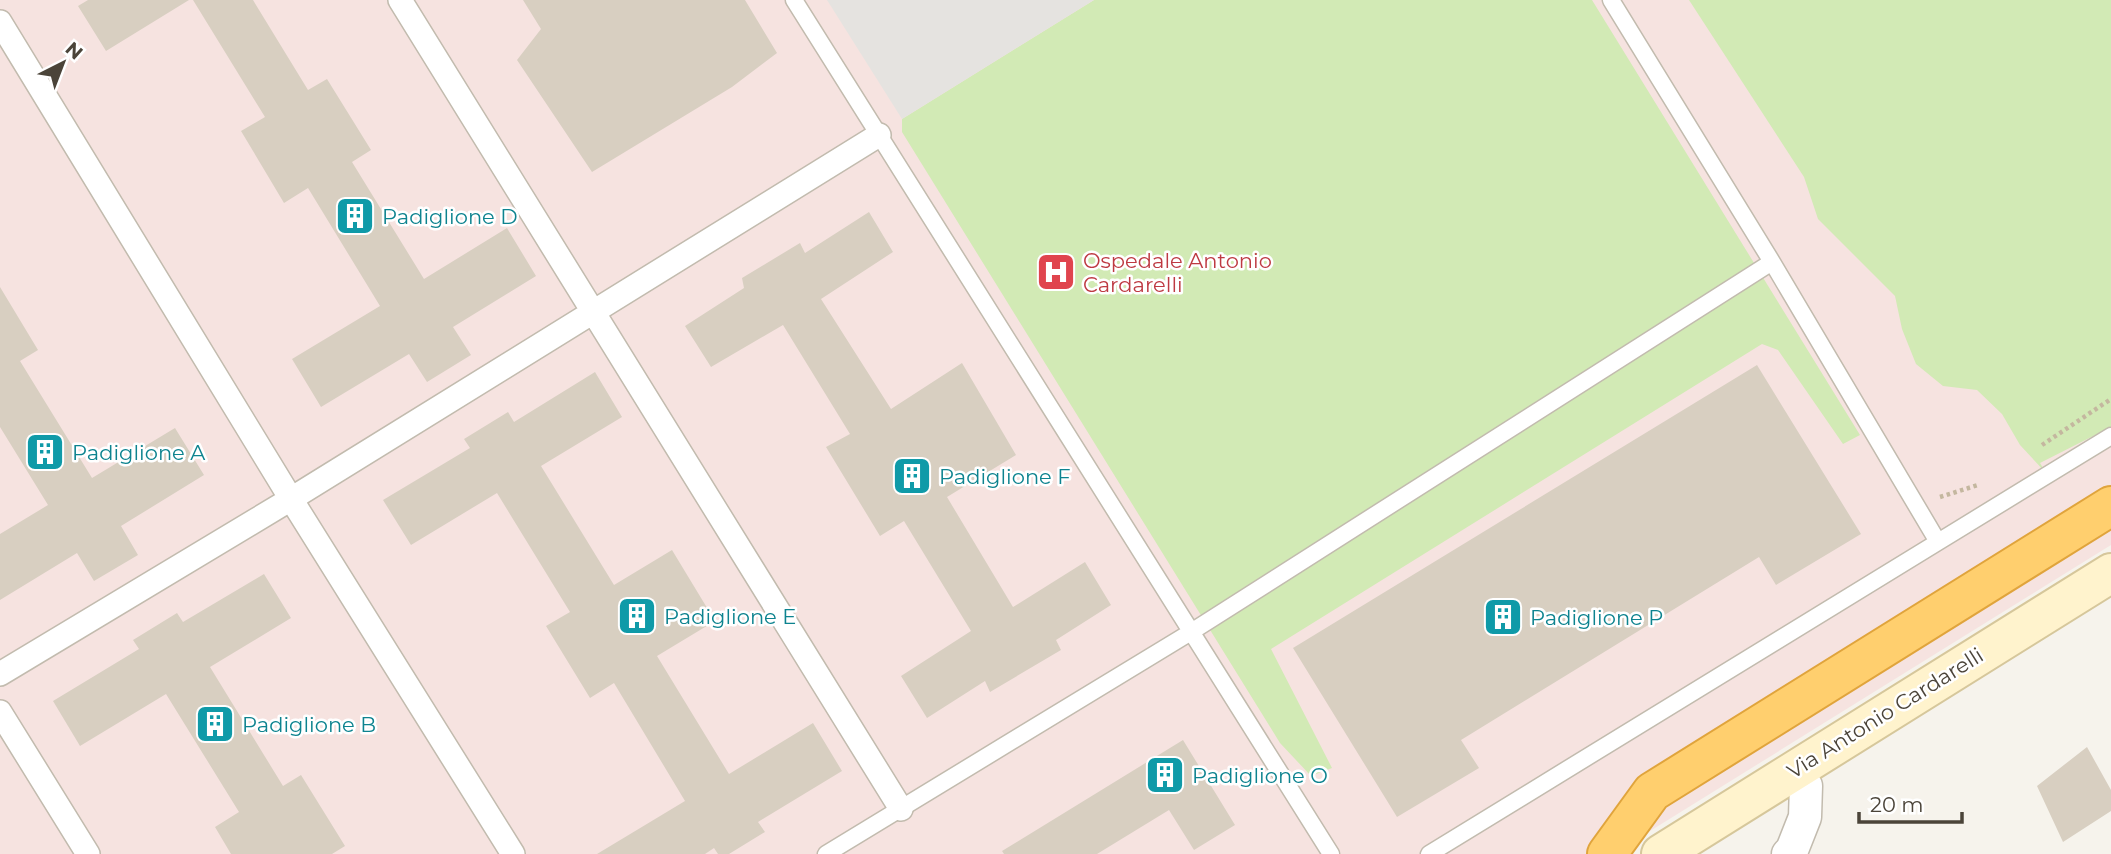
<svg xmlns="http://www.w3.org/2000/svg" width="2111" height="854" viewBox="0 0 2111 854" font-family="Montserrat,sans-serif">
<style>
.medical{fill:#f6e3e0}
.green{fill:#d2eab5}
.parking{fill:#e5e3e0}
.building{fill:#d8cfc1}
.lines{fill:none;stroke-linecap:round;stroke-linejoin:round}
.service-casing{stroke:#c2bbae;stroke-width:19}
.pedestrian-casing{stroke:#c2bbae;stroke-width:26}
.minor-casing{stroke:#c2bbae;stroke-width:35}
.secondary-casing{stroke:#d6c79b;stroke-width:42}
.motorway-casing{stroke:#e0a43c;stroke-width:42}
.path{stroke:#c4b79f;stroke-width:4.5;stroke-dasharray:3.5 3.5;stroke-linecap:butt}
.service{stroke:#fff;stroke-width:16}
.pedestrian{stroke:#fff;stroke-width:23}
.minor{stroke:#fff;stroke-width:32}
.secondary{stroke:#fff3cd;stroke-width:38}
.motorway{stroke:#ffcf6e;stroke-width:38}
.labels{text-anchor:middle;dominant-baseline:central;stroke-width:5;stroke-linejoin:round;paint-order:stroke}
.culture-label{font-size:21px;fill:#0d838f;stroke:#fff;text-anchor:start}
.health-label{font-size:21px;fill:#be3a42;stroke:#fff;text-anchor:start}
.street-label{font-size:21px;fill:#4b4439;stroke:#fff}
</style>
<rect width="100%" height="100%" fill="#f6f3ec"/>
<path class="medical" d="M0,0H2111V545L1613,854H0Z"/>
<path class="green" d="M1094,0H1592L1860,435L1843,444L1778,350L1762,344L1271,649L1332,768L1311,776L1280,743L902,132V119Z
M1689,0H2111V427L2040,463L2046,473L2020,445L2002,414L1977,390L1943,386L1916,364L1902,329L1895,296L1818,219L1804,177Z"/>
<path class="parking" d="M827,0H1094L902,119Z"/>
<path class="building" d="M88,0H189L106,51L78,6Z
M193,0H253L308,90L327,79L371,150L352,162L424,279L507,228L536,276L453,327L471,355L427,382L409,354L321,407L292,359L380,306L308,188L284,203L241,131L265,117Z
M523,0H745L777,53L732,87L592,172L517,60L541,29Z
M869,212L893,252L821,299L891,409L962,363L1016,455L947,497L1013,607L1085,562L1111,605L1056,640L1061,650L990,692L985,681L927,718L901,676L971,631L904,521L880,536L826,447L850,434L783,325L711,367L685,326L744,288L742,278L800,243L805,253Z
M0,287L38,350L20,361L92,478L175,428L204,475L121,526L138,555L94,581L77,553L0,600V534L48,505L0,427Z
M1757,365L1861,534L1776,585L1759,557L1461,740L1479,768L1397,817L1293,648Z
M595,372L622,417L541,466L614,585L672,550L715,621L657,656L729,774L813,723L842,771L758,822L765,832L729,854H718L714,848L705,854H597L685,801L614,683L590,698L546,626L570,612L497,493L411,545L383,500L470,448L464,439L508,412L514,422Z
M264,574L291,618L210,667L283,786L301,775L345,846L332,854H231L215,827L239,812L166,694L80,746L53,701L139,649L133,640L177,613L183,622Z
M1183,740L1235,825L1194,850L1169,810L1097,854H1004L1002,851Z
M2087,747L2111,790V811L2063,842L2037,786Z"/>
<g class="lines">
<g class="service-casing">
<path id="service" d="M794,0L1331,854
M1938,542L2111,436
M826,854L1191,632L1772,262
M1429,854L1938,542L1772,262L1611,0"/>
</g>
<g class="pedestrian-casing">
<path id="pedestrian" d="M400,0L901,809
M0,22L291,499L513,854
M0,674L291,499L879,135
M0,712L88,854"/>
</g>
<g class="minor-casing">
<path id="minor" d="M1788,854L1792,850L1805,817L1806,786"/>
</g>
<g class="secondary-casing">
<path id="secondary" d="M1661,854L2111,573"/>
</g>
<g class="motorway-casing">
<path id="motorway" d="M1607,854L1652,792L2111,506"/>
</g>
<path class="path" d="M2042,445L2111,399
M1940,497L1978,485"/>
<use href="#service" class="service"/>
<use href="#pedestrian" class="pedestrian"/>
<use href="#minor" class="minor"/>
<use href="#secondary" class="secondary"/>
<use href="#motorway" class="motorway"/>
</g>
<defs>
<g id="building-square" transform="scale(2.0125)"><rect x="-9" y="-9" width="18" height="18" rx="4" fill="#0f9aa8" stroke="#fff"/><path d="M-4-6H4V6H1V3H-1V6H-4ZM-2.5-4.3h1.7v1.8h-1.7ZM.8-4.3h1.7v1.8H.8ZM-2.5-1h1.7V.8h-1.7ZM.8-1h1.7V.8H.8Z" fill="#fff"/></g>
<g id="hospital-square" transform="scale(2.0125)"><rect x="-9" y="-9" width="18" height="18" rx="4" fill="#e0444e" stroke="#fff"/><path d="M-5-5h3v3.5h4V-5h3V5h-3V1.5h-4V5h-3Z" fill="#fff"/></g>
</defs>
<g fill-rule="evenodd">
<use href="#building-square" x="355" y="216"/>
<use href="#hospital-square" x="1056" y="272"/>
<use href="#building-square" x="45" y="452"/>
<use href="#building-square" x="912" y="476"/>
<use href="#building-square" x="637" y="616"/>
<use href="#building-square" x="1503" y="617"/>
<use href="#building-square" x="215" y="724"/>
<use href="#building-square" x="1165" y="775"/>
</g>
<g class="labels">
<g class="culture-label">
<text x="382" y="216">Padiglione D</text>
<text x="72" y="452">Padiglione A</text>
<text x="939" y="476">Padiglione F</text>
<text x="664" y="616">Padiglione E</text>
<text x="1530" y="617">Padiglione P</text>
<text x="242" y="724">Padiglione B</text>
<text x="1192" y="775">Padiglione O</text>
</g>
<g class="health-label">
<text x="1083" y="260">Ospedale Antonio<tspan x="1083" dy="24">Cardarelli</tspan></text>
</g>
<g class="street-label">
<text transform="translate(1885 713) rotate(-32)">Via Antonio Cardarelli</text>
</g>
</g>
<g transform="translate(63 63) rotate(42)" stroke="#ffffff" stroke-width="5" paint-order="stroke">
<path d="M0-5L12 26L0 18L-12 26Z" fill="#4b4439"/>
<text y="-10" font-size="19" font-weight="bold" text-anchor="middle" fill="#4b4439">N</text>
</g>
<path d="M1859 812v10h103v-10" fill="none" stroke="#4b4439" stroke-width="3.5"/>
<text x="1870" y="812" font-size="21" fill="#4b4439" stroke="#ffffff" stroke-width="5" paint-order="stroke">20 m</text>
</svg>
